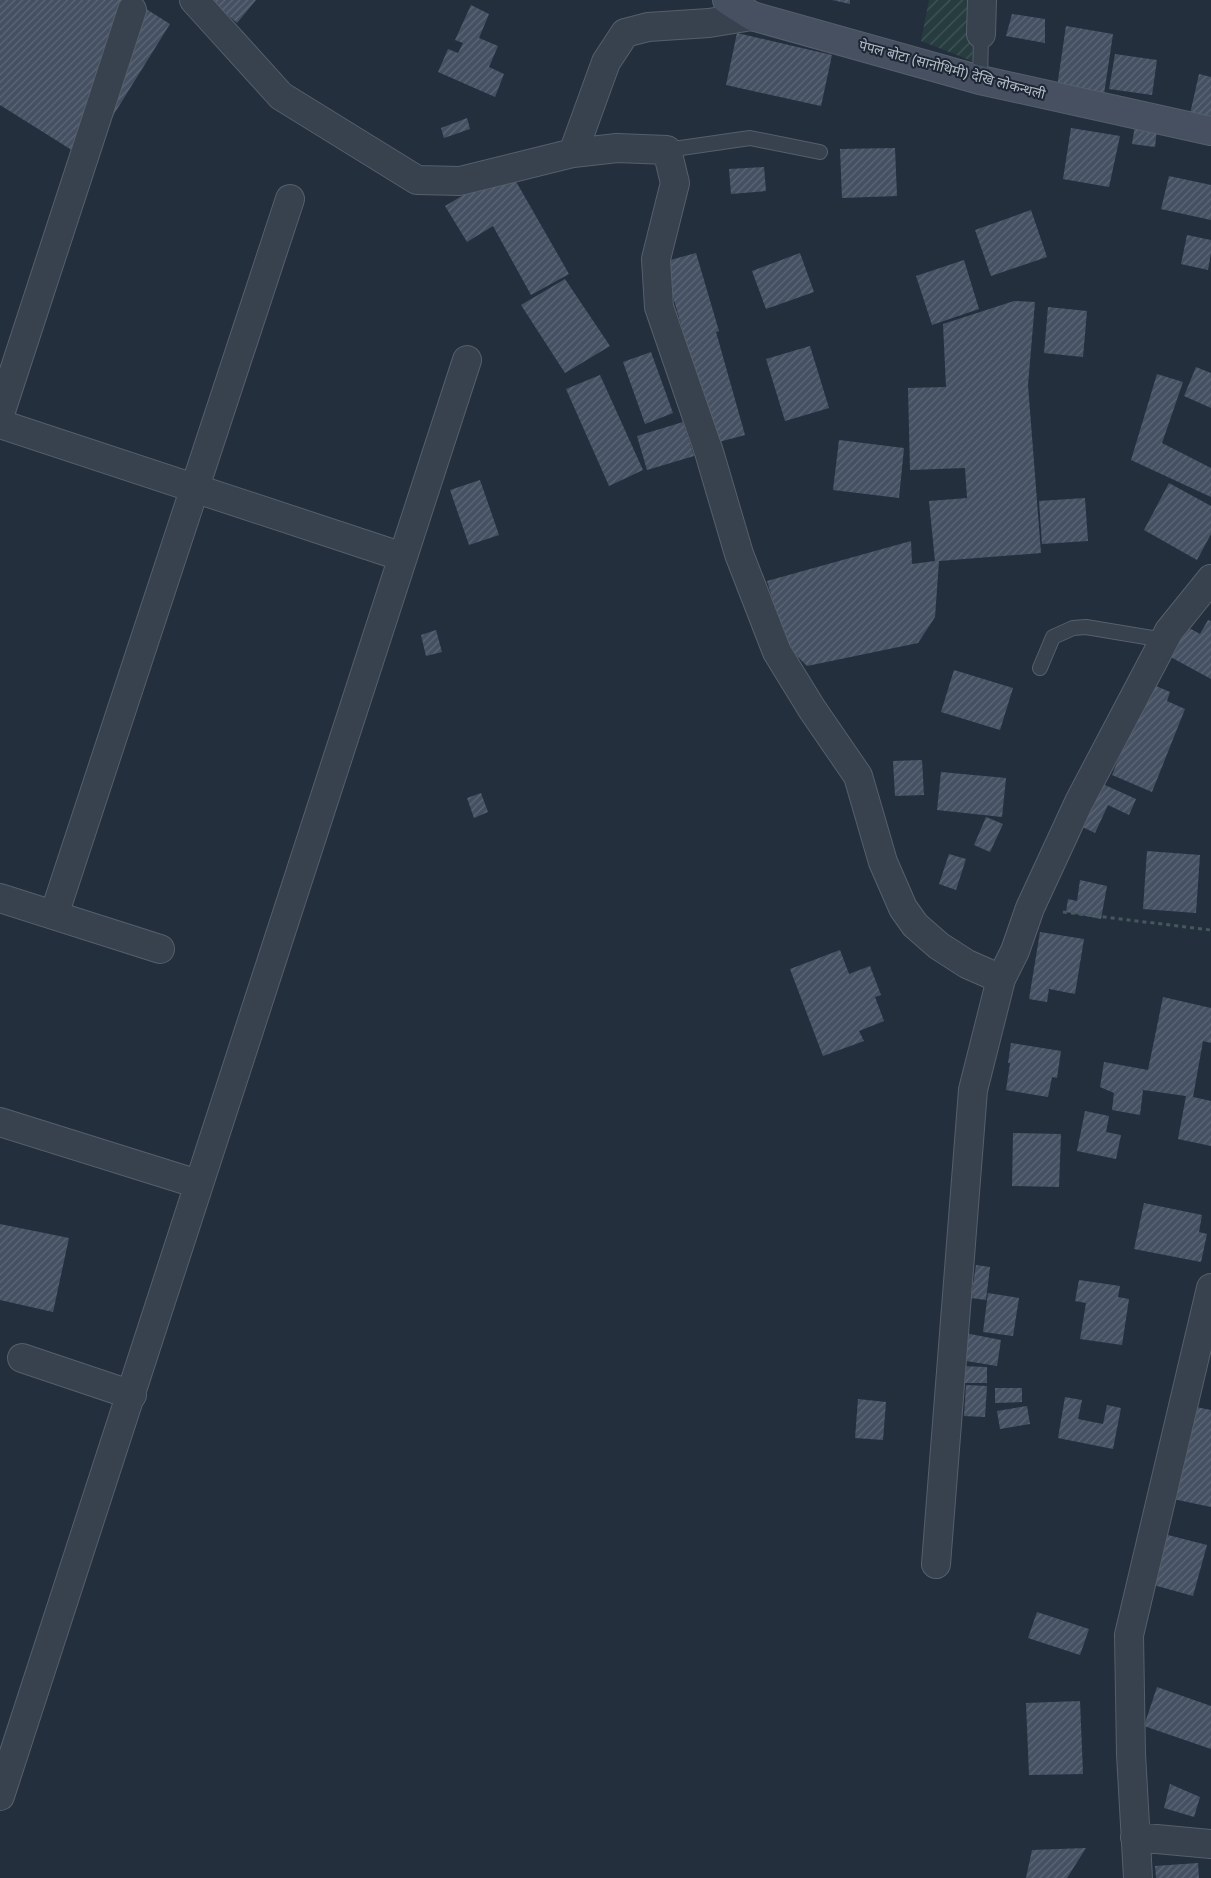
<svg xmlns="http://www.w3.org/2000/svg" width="1211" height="1878" viewBox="0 0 1211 1878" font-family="'Varela Round','Noto Sans Devanagari',sans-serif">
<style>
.garden{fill:url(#garden-furrows)}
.building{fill:url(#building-hatch)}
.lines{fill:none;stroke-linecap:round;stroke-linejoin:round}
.service-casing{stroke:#565f6c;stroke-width:16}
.minor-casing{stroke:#565f6c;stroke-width:30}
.secondary-casing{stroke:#565f6c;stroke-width:30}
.path{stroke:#44595c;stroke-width:3;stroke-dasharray:4 4;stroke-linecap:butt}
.service{stroke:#38414e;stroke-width:14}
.minor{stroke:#38414e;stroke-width:28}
.secondary{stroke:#465061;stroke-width:28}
.labels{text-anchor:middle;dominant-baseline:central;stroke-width:4;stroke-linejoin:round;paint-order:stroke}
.street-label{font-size:14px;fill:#b4bcc9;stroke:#1d2633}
</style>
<defs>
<pattern id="garden-furrows" width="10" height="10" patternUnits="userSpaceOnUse" patternTransform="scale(1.25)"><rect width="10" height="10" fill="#263c3f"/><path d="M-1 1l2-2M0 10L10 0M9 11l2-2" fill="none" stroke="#435659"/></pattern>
<pattern id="building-hatch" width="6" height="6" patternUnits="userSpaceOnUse" patternTransform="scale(1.25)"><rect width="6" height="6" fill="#455162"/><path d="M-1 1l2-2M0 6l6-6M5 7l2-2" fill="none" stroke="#5d6877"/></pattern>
</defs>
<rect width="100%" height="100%" fill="#242f3e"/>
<path class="garden" d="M929,0H976L972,61L921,41Z"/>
<path class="building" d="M0,0H132L170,24L86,159L0,105Z
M210,0H256L237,23Z
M832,0H850V4Z
M471,5L489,14L479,38L498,46L489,67L504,74L495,97L438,72L448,49L458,53L463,43L455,40Z
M1012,14L1045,19V43L1006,36Z
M1066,26L1113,34L1104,94L1057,87Z
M737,33L832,55L821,106L726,85Z
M1115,54L1157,60L1152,95L1109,89Z
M1199,74L1211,77V119L1190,114Z
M467,118L470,129L444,138L441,128Z
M1135,125L1157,128L1155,147L1132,144Z
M1071,128L1120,136L1109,187L1063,179Z
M895,148L897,196L842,198L840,149Z
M764,167L766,191L731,194L729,169Z
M1169,176L1211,185V220L1161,209Z
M514,178L569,274L531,295L493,226L467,242L445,206L477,187Z
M1031,210L1047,257L991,276L975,230Z
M1187,235L1211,240V253L1208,270L1181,264Z
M696,253L719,331L716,332L745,435L715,443L663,262Z
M800,253L814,292L766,309L752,271Z
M964,260L979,309L932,325L916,276Z
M565,279L610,346L565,373L521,305Z
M1014,301L1035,302L1028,385L1041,553L939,561L935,617L918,643L807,666L786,645L767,581L911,541L912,564L935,561L929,501L967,498L965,468L910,470L908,388L946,387L943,324Z
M1048,307L1087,311L1083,357L1044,353Z
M810,346L829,408L785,421L766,359Z
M651,352L673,413L645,424L623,362Z
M1196,367L1211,373V408L1184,396Z
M1157,374L1183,382L1162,443L1211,468V497L1131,460Z
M600,375L643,470L609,486L566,389Z
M683,422L694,456L647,470L637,436Z
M839,440L904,448L899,498L833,490Z
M480,480L499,535L469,545L450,490Z
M1169,483L1211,506V534L1197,560L1144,530Z
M1085,498L1088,541L1042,544L1039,501Z
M1208,620L1211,621V679L1165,654L1182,624L1200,634Z
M436,630L442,652L426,656L421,635Z
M954,670L1013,688L1000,730L941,712Z
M1149,683L1170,692L1167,701L1185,709L1152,792L1112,775Z
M922,760L924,795L895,796L893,761Z
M941,772L1006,778L1002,817L937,810Z
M1096,781L1136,799L1129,815L1108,805L1095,833L1076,824Z
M481,793L488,812L474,818L467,798Z
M986,817L1003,824L990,852L974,845Z
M1147,851L1200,855L1196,913L1143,909Z
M949,854L966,859L956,890L939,884Z
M1080,880L1107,886L1101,919L1066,912L1068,899L1077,901Z
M1040,932L1084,939L1075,994L1049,989L1047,1002L1029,999Z
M840,950L849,974L870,966L881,995L875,997L884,1021L859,1031L864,1041L823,1056L790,969Z
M1163,997L1211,1008V1043L1203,1041L1193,1097L1211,1101V1146L1178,1139L1186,1096L1143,1090L1140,1115L1112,1110L1114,1093L1100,1087L1104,1062L1148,1070Z
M1011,1043L1061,1051L1057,1078L1052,1077L1048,1097L1006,1090L1010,1063H1008Z
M1085,1111L1109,1116L1106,1132L1121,1135L1116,1159L1077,1151Z
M1013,1133L1061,1134L1059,1187L1012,1186Z
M1144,1203L1202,1215L1199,1232L1207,1234L1201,1262L1134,1249Z
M0,1224L69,1238L53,1312L0,1300Z
M976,1265L990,1267L986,1300L971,1298Z
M1079,1280L1120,1286L1118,1297L1129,1299L1122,1345L1080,1339L1086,1303L1075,1301Z
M988,1293L1019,1298L1013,1336L983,1332Z
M965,1333L1001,1340L997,1366L960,1360Z
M959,1366L987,1367V1383H958Z
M966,1385L987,1386L985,1417L964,1416Z
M995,1388H1022V1402L995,1403Z
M1065,1397L1082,1400L1078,1419L1103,1424L1107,1405L1121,1408L1113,1449L1058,1438Z
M858,1399L886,1402L883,1440L855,1438Z
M1186,1405L1211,1410V1507L1173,1499Z
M1027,1406L1030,1424L1000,1429L997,1411Z
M1164,1534L1207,1545L1193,1596L1150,1584Z
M1037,1612L1089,1629L1080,1655L1028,1638Z
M1157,1687L1211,1706V1749L1144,1726Z
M1080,1701L1083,1774L1029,1775L1026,1703Z
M1170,1784L1200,1797L1194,1817L1164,1808Z
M1086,1848L1067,1878H1026L1032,1850Z
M1198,1863L1199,1878H1156L1155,1866Z"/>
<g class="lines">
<g class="service-casing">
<path id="service" d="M980,80L981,34
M667,150L750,138L820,152
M1040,668L1053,637L1073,628L1086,627L1164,640"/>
</g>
<g class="minor-casing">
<path id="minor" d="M194,0L281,96L417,180L460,181L573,153L606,62L625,33L648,27L709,23L752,16
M981,34L982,0
M573,153L617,148L667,150L675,183L656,259L659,307L709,452L739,554L777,652L812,709L858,776L883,862L903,908L915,925L939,946L967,964L1001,979
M0,414L132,10
M0,424L403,557
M0,898L160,949
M54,915L290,199
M0,1122L198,1184
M22,1358L132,1395
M936,1564L973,1090L1001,979L1015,951L1030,908L1079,802L1169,631L1211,579
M0,1796C157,1318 311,839 467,360
M1135,1837L1211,1844
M1138,1878L1131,1754L1129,1635L1211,1288"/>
</g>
<g class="secondary-casing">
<path id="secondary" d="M727,0L752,16L980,80L1211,131"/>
</g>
<path class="path" d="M1063,912L1211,930"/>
<use href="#service" class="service"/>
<use href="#minor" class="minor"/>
<use href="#secondary" class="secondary"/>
</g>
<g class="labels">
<g class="street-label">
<text transform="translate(952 70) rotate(15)">पेपल बोटा (सानोथिमी) देखि लोकन्थली</text>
</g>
</g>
</svg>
